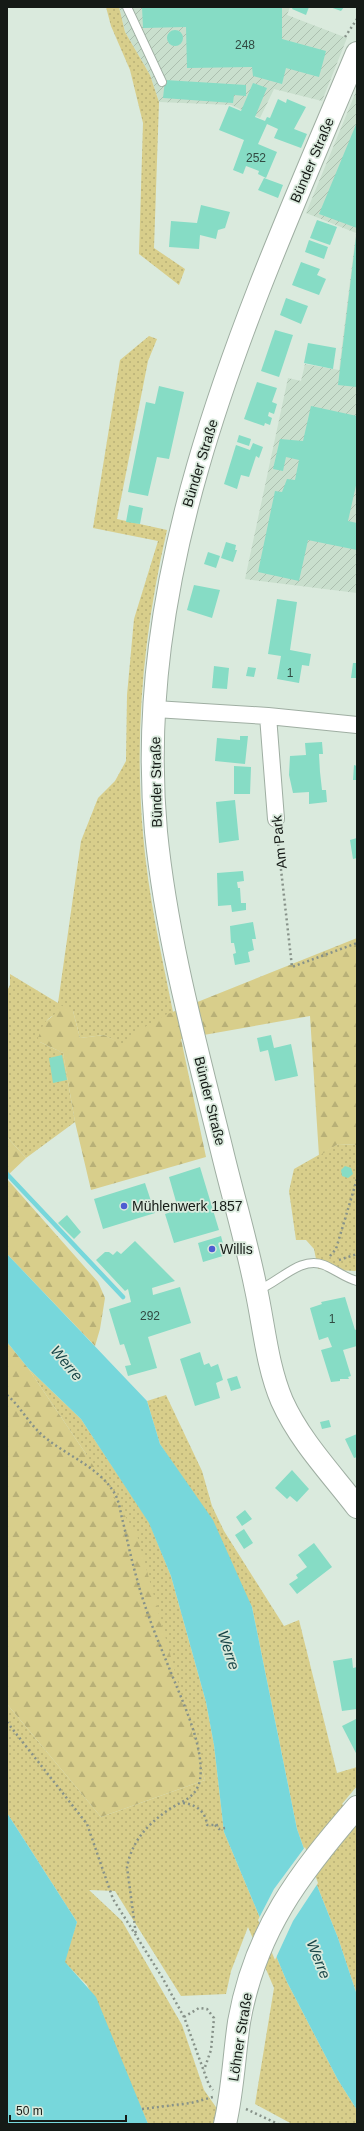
<svg xmlns="http://www.w3.org/2000/svg" width="364" height="2131" viewBox="0 0 364 2131" font-family="Arial,sans-serif">
<style>
.industrial{fill:url(#industrial-furrows)}
.grass{fill:url(#grass-dots)}
.forest{fill:url(#forest-firs)}
.water{fill:#77d7db}
.pier{fill:#daeadd}
.lines{fill:none;stroke-linecap:round;stroke-linejoin:round}
.stream{stroke:#77d7db;stroke-width:4.5}
.building{fill:#86dcc5}
.lane-casing{stroke:#9faea2;stroke-width:10}
.street-casing{stroke:#9faea2;stroke-width:18}
.secondary-casing{stroke:#9faea2;stroke-width:24}
.path{stroke:#879289;stroke-width:2.5;stroke-dasharray:2 3;stroke-linecap:butt}
.lane{stroke:#fff;stroke-width:8}
.street{stroke:#fff;stroke-width:16}
.secondary{stroke:#fff;stroke-width:22}
.poi-dot{fill:#4d5cd2;stroke:#daeadd;stroke-width:1.5}
.labels{text-anchor:middle;dominant-baseline:central;stroke-width:3.5;stroke-linejoin:round;paint-order:stroke}
.number-label{font-size:12px;fill:#314a42}
.street-label{font-size:14px;fill:#151a16;stroke:#daeadd}
.poi-label{font-size:14px;fill:#151a16;stroke:#daeadd;text-anchor:start}
.water-label{font-size:15px;font-style:italic;fill:#194648;stroke:#daeadd}
</style>
<defs>
<pattern id="industrial-furrows" width="10" height="10" patternUnits="userSpaceOnUse"><rect width="10" height="10" fill="#c9dfcd"/><path d="M-1 1l2-2M0 10L10 0M9 11l2-2" fill="none" stroke="#acbfaf"/></pattern>
<pattern id="grass-dots" width="8" height="8" patternUnits="userSpaceOnUse"><rect width="8" height="8" fill="#d8ce8b"/><path d="M2 2h.1M6 6h.1" fill="none" stroke="#b8b077" stroke-width="1.8" stroke-linecap="round"/></pattern>
<pattern id="forest-firs" width="22" height="20" patternUnits="userSpaceOnUse"><rect width="22" height="20" fill="#d8ce8b"/><path d="M5 1l3.5 6h-7zM16 11l3.5 6h-7z" fill="#b8b077"/></pattern>
</defs>
<rect width="100%" height="100%" fill="#daeadd"/>
<path class="industrial" d="M119,7H290L287,15L347,38L322,101L274,89L260,118L231,105L159,102L150,75L125,32Z
M357,89V593L245,579L288,378L301,381L305,364L339,370L356,233L306,213Z"/>
<path class="grass" d="M106,7H119L125,32L150,75L159,102L154,248L185,269L179,285L139,254L143,123L130,70L111,26Z
M149,336L157,339L148,361L117,519L167,530C144,630 134,731 143,834C148,894 161,953 173,1012L141,1030L125,1046L104,1035L80,1038L73,1011C47,1015 45,1017 40,1042L63,1053L75,1122L26,1158L7,1137V991L10,985V974L58,1003L81,841L98,798L115,781L126,761L127,695L134,619L158,541L93,528L120,360Z
M338,1144L357,1145V1270L355,1271L318,1269L314,1249L306,1240H296L289,1191L294,1169Z
M28,1368L81,1419L149,1522L171,1576L206,1702L214,1745L224,1832L287,1982L338,2080L357,2110V2124H292L255,2104L274,1988L248,1927L231,1971L226,1994L181,1996L115,1891L89,1890L122,1921L182,2025L204,2090L218,2110L215,2124H148L87,1985L64,1962L77,1922L7,1813V1704L101,1817L205,1780L196,1750L86,1454Z
M166,1395L202,1471L212,1506L224,1531L284,1626L299,1620L337,1773L357,1767V1786L342,1804L357,1816V1995L338,1938L316,1883L297,1829L252,1607L179,1473L160,1444L147,1401Z"/>
<path class="forest" d="M357,938V1145L338,1144L319,1156L310,1016L181,1039L206,1157L91,1190L75,1122L63,1053L40,1042L38,1038L44,1023L55,1014L58,1004L73,1011L80,1038L104,1035L125,1045L140,1030L165,1015Z
M7,1137L26,1158L7,1176Z
M7,1179L98,1282L105,1298L100,1329L95,1346L7,1254Z
M7,1342L28,1368L86,1454L137,1535L205,1780L101,1817L7,1704Z"/>
<path class="water" d="M7,1254L147,1401L160,1444L213,1520L252,1607L297,1829L316,1883L338,1938L357,1995V2110L338,2080L287,1982L224,1832L214,1745L206,1702L171,1576L149,1523L81,1419L28,1368L7,1342Z
M7,1813L77,1922L65,1962L96,1997L148,2124H7Z"/>
<path class="pier" d="M305,1847L318,1883L293,1921L275,1960L258,1920L274,1889Z"/>
<g class="lines">
<path class="stream" d="M7,1174L123,1297"/>
</g>
<path class="building" d="M142,7H282V39L326,51L319,77L286,68L282,84L253,76L252,67L187,68L186,27L143,28Z
M293,7H309L306,15L292,9Z
M330,7H344L341,11Z
M167 38a8 8 0 1 1 16 0a8 8 0 1 1-16 0Z
M165,80L246,85V96L234,95L233,103L163,98Z
M253,83L267,88L255,117L265,121L267,117L270,118L278,99L286,103L287,99L306,107L294,129L307,134L301,148L274,138L278,129L267,124L258,144L277,152L266,178L258,174L259,171L246,166L243,174L233,170L244,140L219,130L229,106L241,111Z
M357,122V228L319,214Z
M264,178L283,185L278,198L258,190Z
M201,205L230,212L225,228L218,230L216,239L200,235L199,249L169,247L171,221L197,223Z
M317,220L337,227L330,245L310,238Z
M356,237H357V387L338,385Z
M309,240L328,247L324,259L305,252Z
M301,262L320,269L317,275L326,279L319,295L292,285Z
M286,298L308,306L301,324L280,315Z
M275,330L293,335L279,377L261,371Z
M308,343L336,348L333,369L304,363Z
M257,382L277,388L272,402L277,404L274,414L269,412L268,416L272,418L270,425L265,423L264,426L244,419Z
M159,386L184,392L169,459L157,457L148,496L128,492L146,402L155,404Z
M311,406L357,416V481L348,521L357,523V550L308,540L299,581L258,572L275,491L282,492L287,479L295,480L299,460L286,457L283,471L273,469L280,439L303,441Z
M239,435L251,439L249,446L237,442Z
M253,443L263,447L259,458L256,456L249,477L241,475L237,489L224,484L236,445L250,450Z
M129,505L143,508L140,524L126,522Z
M226,542L236,545L235,550H237L233,562L221,558Z
M208,552L220,556L216,568L204,564Z
M194,585L220,590L212,618L187,610Z
M277,599L297,602L290,650L311,654L309,666L302,665L299,683L277,679L281,656L268,654Z
M353,663H357V678H351Z
M214,666L229,668L227,689L212,688Z
M248,667L256,668L254,677L246,676Z
M240,736H248L245,764L215,761L217,738L240,740Z
M322,742L323,754H319L320,772L322,790H326L327,802L309,804V792L293,793L289,775L290,756L306,755L305,743Z
M354,765L357,766V780H353Z
M234,766L251,767L250,794H234Z
M235,800L239,840L219,843L216,802Z
M357,838V858L353,859L350,840Z
M243,871L244,881L237,882L238,888H240L241,903H246V910L232,912L231,905L218,906L217,873Z
M253,922L256,939H252L254,950L248,952L250,962L235,965L233,954L236,953L234,943H231L230,926Z
M271,1035L274,1048L291,1044L298,1076L275,1081L268,1050L260,1052L257,1038Z
M62,1055L67,1080L53,1083L49,1058Z
M345,1166L351,1168L353,1174L348,1178L342,1176L341,1170Z
M200,1167L219,1230L174,1243L165,1214L186,1207L184,1203L177,1205L169,1177Z
M145,1183L155,1213L103,1229L94,1199Z
M67,1215L81,1232L74,1239L58,1223Z
M221,1236L226,1255L203,1262L198,1243Z
M135,1241L175,1281L152,1288L153,1295L180,1287L191,1323L148,1337L157,1368L128,1376L125,1366L131,1365L124,1344L120,1345L109,1309L131,1302L128,1289L125,1291L96,1260L105,1252H109L113,1255L117,1251L121,1254Z
M345,1297L355,1330L357,1329V1346L343,1350L351,1376L348,1377L349,1379H340V1381L331,1382L321,1350L332,1347L328,1337L319,1340L310,1308L322,1304L321,1302Z
M200,1352L204,1365L209,1363L211,1367L218,1364L223,1380L216,1383L220,1398L195,1406L180,1359Z
M237,1376L241,1388L231,1391L227,1379Z
M329,1420L331,1427L322,1429L320,1422Z
M357,1434V1457L354,1458L345,1439Z
M292,1470L309,1489L297,1502L290,1496L287,1499L275,1488Z
M245,1510L252,1519L242,1526L236,1517Z
M244,1529L253,1543L244,1549L235,1535Z
M314,1543L332,1567L297,1594L289,1584L298,1578L296,1575L307,1567L298,1555Z
M352,1658L353,1668L357,1667V1709L342,1711L333,1661Z
M356,1719L357,1721V1755L342,1726Z"/>
<g class="lines">
<g class="lane-casing">
<path id="lane" d="M127,7L162,82
M258,1290C278,1283 301,1255 324,1265C336,1270 345,1278 357,1281"/>
</g>
<g class="street-casing">
<path id="street" d="M155,709L268,716L357,725
M268,716L276,819"/>
</g>
<g class="secondary-casing">
<path id="secondary" d="M357,53C253,301 131,557 156,832C167,942 197,1049 223,1155C234,1200 247,1244 256,1289C264,1326 267,1366 282,1401C300,1441 331,1473 357,1507
M225,2124C233,2090 234,2056 239,2022C255,1931 299,1874 357,1807"/>
</g>
<path class="path" d="M345,37L357,19
M277,834L292,967L357,943
M330,1256L336,1249L357,1179
M339,1260L357,1254
M7,1395C20,1406 28,1422 41,1434C64,1455 99,1466 115,1494C119,1501 120,1510 122,1518C127,1538 131,1559 137,1579C145,1610 158,1641 170,1670C182,1701 205,1747 200,1780C196,1799 181,1801 168,1810C147,1825 132,1841 127,1867L136,1935
M7,1722L87,1824L113,1899L162,1977L184,2017L209,2085L213,2090
M183,1803C196,1804 206,1812 207,1825H218
M215,1825L219,1829L225,1828
M184,2017L199,2008L207,2009L214,2018L211,2050L204,2070
M142,2109L191,2103L213,2097
M246,2109L278,2124"/>
<use href="#lane" class="lane"/>
<use href="#street" class="street"/>
<use href="#secondary" class="secondary"/>
</g>
<g class="poi-dot">
<circle cx="124" cy="1206" r="4"/>
<circle cx="212" cy="1249" r="4"/>
</g>
<g class="labels">
<g class="number-label">
<text x="245" y="45">248</text>
<text x="256" y="158">252</text>
<text x="290" y="673">1</text>
<text x="150" y="1316">292</text>
<text x="332" y="1319">1</text>
</g>
<g class="street-label">
<text transform="translate(312 160) rotate(-67)">Bünder Straße</text>
<text transform="translate(200 463) rotate(-73)">Bünder Straße</text>
<text transform="translate(156 782) rotate(-91)">Bünder Straße</text>
<text transform="translate(279 842) rotate(-96)">Am Park</text>
<text transform="translate(210 1101) rotate(76)">Bünder Straße</text>
<text transform="translate(240 2037) rotate(-81)">Löhner Straße</text>
</g>
<g class="poi-label">
<text x="132" y="1206">Mühlenwerk 1857</text>
<text x="220" y="1249">Willis</text>
</g>
<g class="water-label">
<text transform="translate(67 1363) rotate(50)">Werre</text>
<text transform="translate(229 1650) rotate(72)">Werre</text>
<text transform="translate(319 1959) rotate(68)">Werre</text>
</g>
</g>
<rect width="364" height="2131" fill="none" stroke="#151a16" stroke-width="16"/>
<path d="M10 2115v6h116v-6" fill="none" stroke="#151a16" stroke-width="2"/>
<text x="16" y="2115" font-size="12" fill="#151a16" stroke="#daeadd" stroke-width="3" paint-order="stroke">50 m</text>
</svg>
